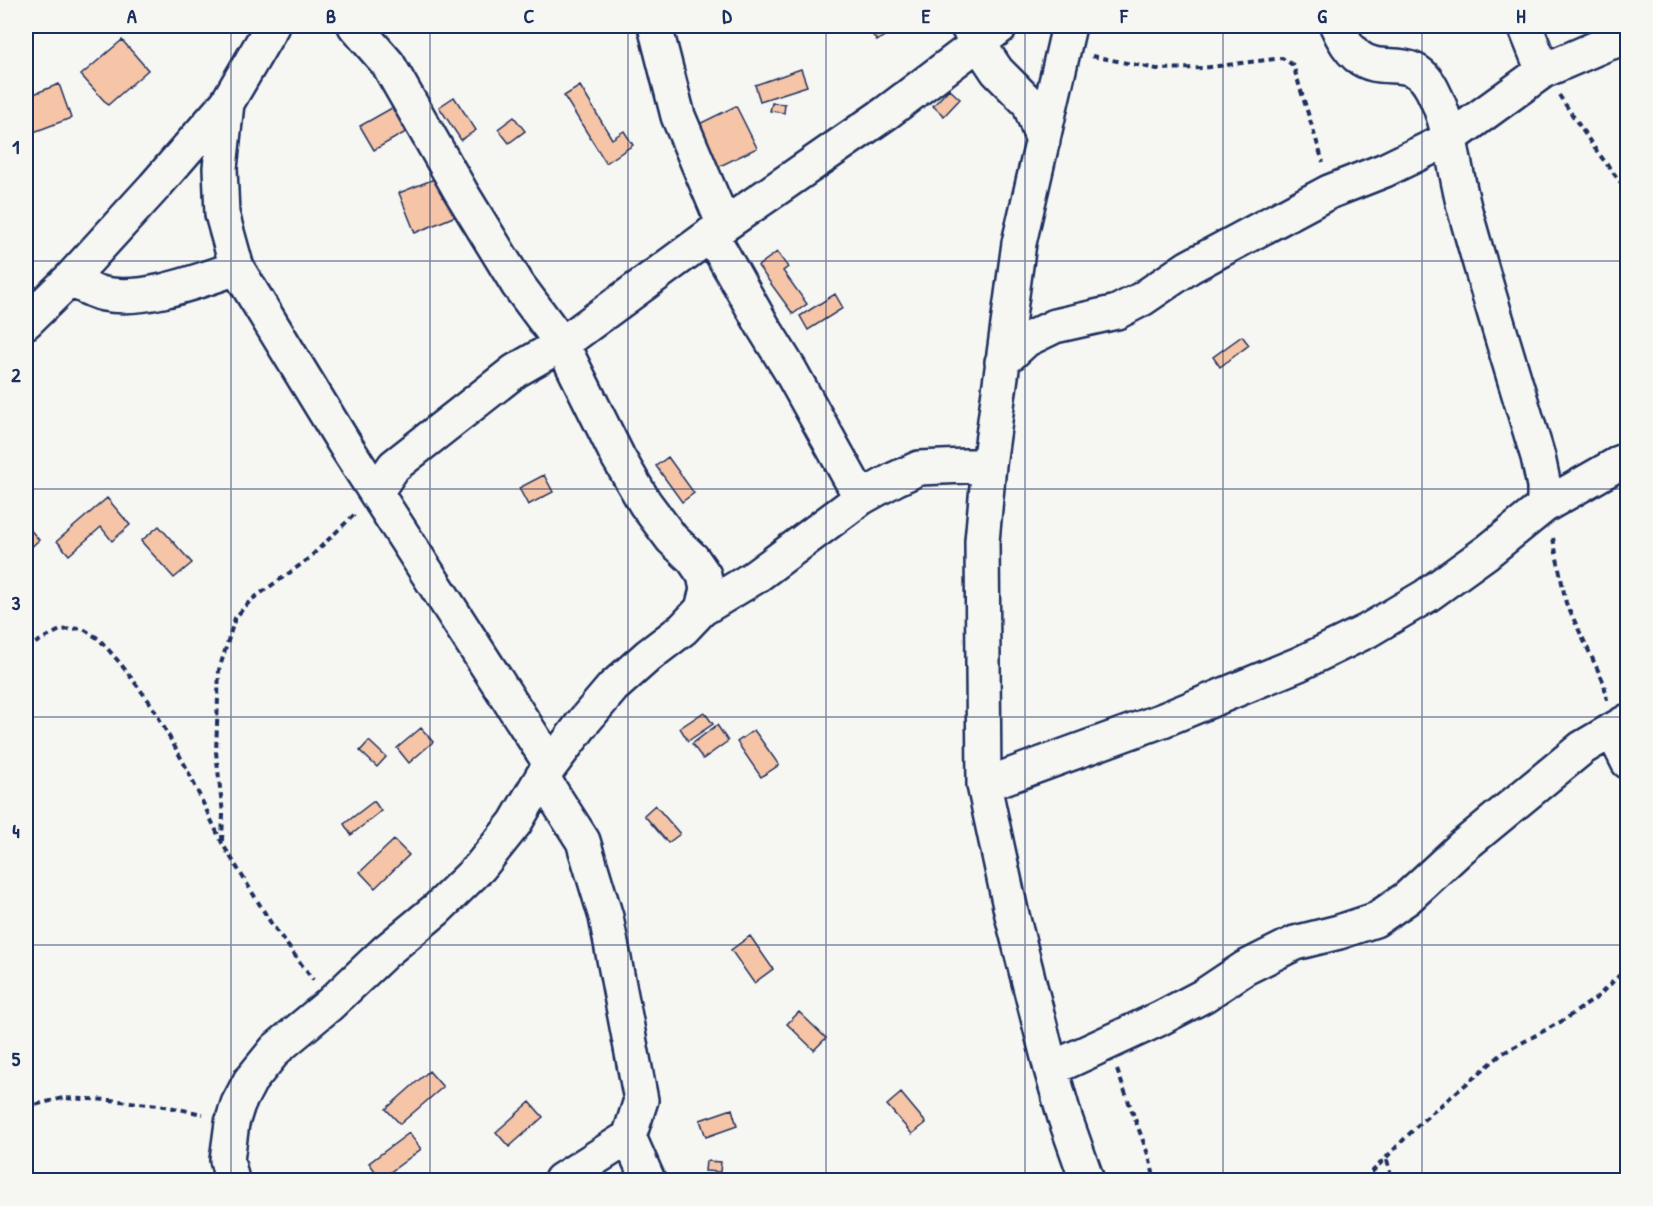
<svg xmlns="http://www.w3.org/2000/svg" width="1653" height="1206" viewBox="0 0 1653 1206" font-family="'Patrick Hand',sans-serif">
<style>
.building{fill:#f6c4a6;stroke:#1b2f5e;stroke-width:1.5}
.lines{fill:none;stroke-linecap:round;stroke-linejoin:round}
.minor-casing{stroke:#1b2f5e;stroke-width:38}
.path{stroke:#1b2f5e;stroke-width:4;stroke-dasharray:6 4.5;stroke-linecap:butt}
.minor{stroke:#f6f6f2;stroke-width:33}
.grid{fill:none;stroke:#1b2f5e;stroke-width:1.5;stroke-opacity:0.55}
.neatline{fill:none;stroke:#1b2f5e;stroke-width:2}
.grid-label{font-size:20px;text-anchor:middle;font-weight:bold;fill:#1b2f5e}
</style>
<rect width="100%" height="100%" fill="#f6f6f2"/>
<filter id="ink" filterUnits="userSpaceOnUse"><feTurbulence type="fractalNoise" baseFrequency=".0167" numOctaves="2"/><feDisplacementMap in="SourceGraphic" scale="12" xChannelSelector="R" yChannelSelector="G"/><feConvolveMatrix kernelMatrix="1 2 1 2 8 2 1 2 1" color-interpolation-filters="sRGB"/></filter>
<g filter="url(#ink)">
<path class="building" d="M866,26H886L890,32L877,41Z
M122,40L148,70L108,105L81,75Z
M801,69L807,86L760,101L755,85Z
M59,84L71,118L26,135V97Z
M580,86L612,139L624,131L633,145L606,163L564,96Z
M949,89L960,99L944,116L933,106Z
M454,97L476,130L461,140L439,107Z
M406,100L420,124L374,150L360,126Z
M772,103L785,104L784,113L770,111Z
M736,106L757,148L714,169L693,127Z
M514,117L525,131L509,143L498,129Z
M442,176L458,215L415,233L399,193Z
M777,252L788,267L783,271L807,304L793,314L758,266Z
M835,294L843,308L808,330L800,316Z
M1242,336L1249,345L1220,367L1213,357Z
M668,457L694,493L682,502L656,466Z
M544,475L553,492L528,505L519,488Z
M107,498L130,525L112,541L101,527L69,555L57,541Z
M159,526L192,563L174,578L141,541Z
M28,527L39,540L26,552V529Z
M704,712L713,724L688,741L680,728Z
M717,725L728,741L703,759L692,744Z
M421,728L433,742L409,763L397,748Z
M754,730L779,765L761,777L737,742Z
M369,741L386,757L377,767L360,751Z
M374,801L381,811L351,835L344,824Z
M655,805L680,834L668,843L644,815Z
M394,840L409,855L375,888L360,872Z
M750,936L773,969L754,983L731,950Z
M799,1012L826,1038L814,1050L787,1024Z
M429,1071L443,1087L400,1124L386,1109Z
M901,1093L926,1123L912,1134L887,1105Z
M530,1102L543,1117L509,1147L496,1132Z
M732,1109L737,1126L706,1137L700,1120Z
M409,1133L421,1149L381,1179L369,1163Z
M706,1161L721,1162L720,1172L705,1171Z"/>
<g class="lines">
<g class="minor-casing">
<path id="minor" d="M355,26L388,64L461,192L518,285L562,344L618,457L645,503L672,539L693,559L704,575L707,589L702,609L683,629L649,655L613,687L585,720L551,765
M655,26L678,116L724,225
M967,26L997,71L1029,103L1043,141
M1069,26L1019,243L989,465L982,541L984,785L1011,911L1051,1069L1065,1118L1087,1180
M1337,26C1341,35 1349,49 1357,56C1383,77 1412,51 1432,89C1451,125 1454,168 1464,207C1487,291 1513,374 1538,457L1544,486V506
M1525,26L1543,71
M227,103L220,168L222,214L237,268L347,448L551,765L542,777L583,841L606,917L641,1100L629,1137L648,1180
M711,234L764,328L790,370L861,498
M70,279C80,284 93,292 104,294C145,302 198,281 237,268
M26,322L70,279L154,187L227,103L272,26
M1002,362L1026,340L1055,326L1117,312L1142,299L1189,267L1329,192L1385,170L1449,139L1543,71L1606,44L1628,37
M376,492L394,466L515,371L562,344L724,225L886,113L1001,26
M702,609L755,577L861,498L895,479L919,468L989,465
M1612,730L1628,762
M984,785L1163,720L1299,664L1367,631L1426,596L1487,552L1544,506L1628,458
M1051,1069L1159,1019L1203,996L1245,968L1295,943L1339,932L1375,920L1407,898L1462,847L1582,748L1628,721
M232,1180L227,1160L232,1123L238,1104L250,1081L276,1049L329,1005L385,952L437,909L480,867L515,823L542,777
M561,1180L629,1137"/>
</g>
<path class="path" d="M1092,56L1157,69L1202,68L1282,58L1293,65L1323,162
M1559,95L1593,146L1628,192
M1553,538L1566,603L1604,683L1607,700
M26,648L60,630L82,628L99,639L120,663L151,704L186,767L222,843L271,923L313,980
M222,841L223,814L216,752L219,670L235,618L251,600L306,561L355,514
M1117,1070L1149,1157L1155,1180
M26,1107L63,1098L109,1100L159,1105L203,1114
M1387,1160L1392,1180
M1364,1180L1421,1122L1503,1053L1562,1021L1595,999L1628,967"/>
<use href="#minor" class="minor"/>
</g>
</g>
<path class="grid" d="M231,26V1180M430,26V1180M628,26V1180M826,26V1180M1025,26V1180M1223,26V1180M1422,26V1180M26,261H1628M26,489H1628M26,717H1628M26,945H1628"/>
<rect width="1653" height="1206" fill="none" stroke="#f6f6f2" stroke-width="66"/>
<rect x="33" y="33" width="1587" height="1140" class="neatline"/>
<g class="grid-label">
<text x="132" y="23">A</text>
<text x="331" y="23">B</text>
<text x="529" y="23">C</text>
<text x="727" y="23">D</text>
<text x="926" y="23">E</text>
<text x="1124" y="23">F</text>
<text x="1322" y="23">G</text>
<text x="1521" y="23">H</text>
<text x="16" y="154">1</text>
<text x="16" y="382">2</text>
<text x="16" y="610">3</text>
<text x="16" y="838">4</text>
<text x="16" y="1066">5</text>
</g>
</svg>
